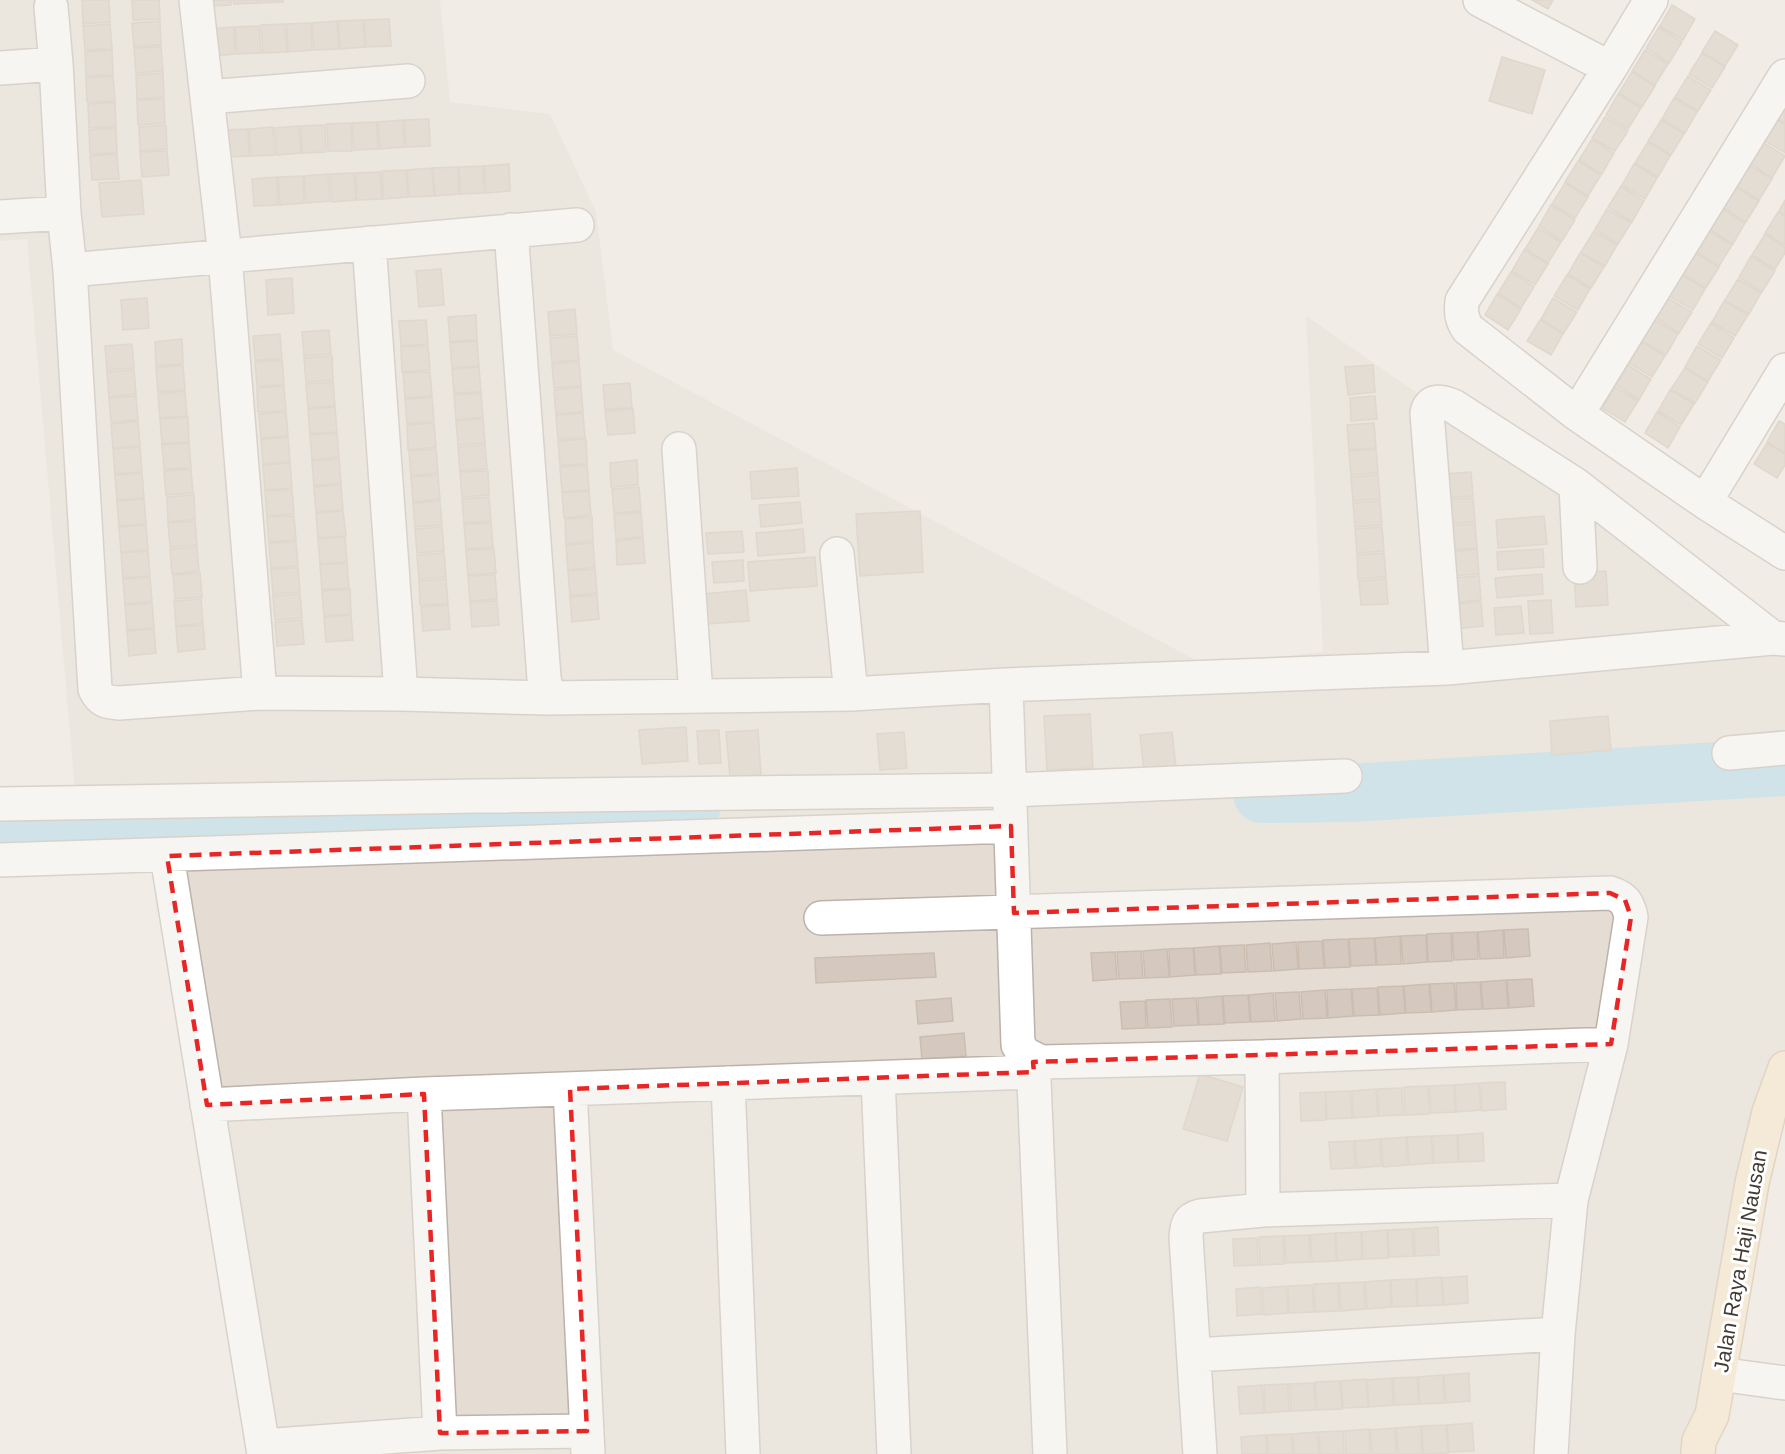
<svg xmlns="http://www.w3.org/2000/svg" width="1785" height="1454" viewBox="0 0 1785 1454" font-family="Helvetica,sans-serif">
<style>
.residential{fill:#e5ddd4}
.green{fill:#d4e2b1}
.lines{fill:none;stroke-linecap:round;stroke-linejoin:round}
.river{stroke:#a6d8ea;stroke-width:58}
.building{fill:#d5c9bf;stroke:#ccbdb0;stroke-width:1.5}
.street-casing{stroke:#bcb2a9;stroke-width:36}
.secondary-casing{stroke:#ceb898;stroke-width:36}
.street{stroke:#fff;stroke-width:33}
.secondary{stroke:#fae6c7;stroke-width:33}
.marked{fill:none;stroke:#e82626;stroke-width:4.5;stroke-dasharray:12 8;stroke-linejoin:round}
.labels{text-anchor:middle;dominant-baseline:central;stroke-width:6;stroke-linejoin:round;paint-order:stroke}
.street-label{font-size:21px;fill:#433c36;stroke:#fff}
</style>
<rect width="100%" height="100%" fill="#f1ece6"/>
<path class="residential" d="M0,0H440L450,102L550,114L596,212L613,350L1205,665L1323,652L1306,316L1427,400L1785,639V1068L1698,1454H265L167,856L0,860V829L76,802L27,239L0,241Z"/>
<path class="green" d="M992,799L0,829V804Z"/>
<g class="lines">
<path class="river" d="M1262,794L1349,793L1785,767
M0,829L691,809"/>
</g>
<path class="building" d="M82,0H109L110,22L83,24Z
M132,0H159L160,19L133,20Z
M207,0H231V5L208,6Z
M233,0H258V3L234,4Z
M259,0H283V2L259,3Z
M1532,0H1553L1548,9Z
M1672,5L1695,19L1683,40L1660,26Z
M389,19L391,46L366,47L364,20Z
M363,20L365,47L340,49L338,21Z
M160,21L161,45L134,47L132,23Z
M337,21L339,49L314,50L312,23Z
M311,23L312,50L288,52L287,24Z
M110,24L112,49L85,50L83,26Z
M285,24L287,52L263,53L261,25Z
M259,26L261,53L237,54L235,27Z
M234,27L235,54L211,56L209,29Z
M1659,27L1682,42L1669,63L1646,48Z
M1715,31L1738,45L1725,66L1702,52Z
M161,47L163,71L136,73L134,48Z
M112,50L113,75L86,76L85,52Z
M1645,50L1668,64L1655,85L1632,71Z
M1702,53L1725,67L1712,88L1689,74Z
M1502,57L1545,70L1532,114L1489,101Z
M1632,72L1655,86L1642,107L1619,93Z
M163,73L164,97L137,99L136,75Z
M113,76L115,101L87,102L86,78Z
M1688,76L1711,90L1698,111L1675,97Z
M1618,94L1641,108L1628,129L1606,115Z
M1674,98L1697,112L1685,133L1662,119Z
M164,99L165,123L138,125L137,100Z
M115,102L116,127L89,128L88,104Z
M1785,103V123L1776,118Z
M1605,117L1628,131L1615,151L1592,138Z
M429,119L430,146L406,147L404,120Z
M1776,119L1785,125V153L1763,140Z
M403,120L404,147L380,149L378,122Z
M1661,120L1684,134L1671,155L1648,141Z
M377,122L378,149L354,150L352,123Z
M351,123L352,151H328L327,124Z
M166,125L167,149L140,151L139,127Z
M325,125L326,152L302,153L301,126Z
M299,126L301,153L277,155L275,128Z
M273,127L275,155L251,156L249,129Z
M116,128L117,153L90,154L89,130Z
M248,129L249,156L225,157L223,130Z
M1592,139L1614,153L1602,174L1579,160Z
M1648,142L1670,156L1658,177L1635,163Z
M1762,142L1785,156L1772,178L1750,163Z
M167,151L169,175L142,177L140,152Z
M117,154L119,179L92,180L90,156Z
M1578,161L1601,175L1588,196L1565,182Z
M509,164L510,191L486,193L484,166Z
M1634,164L1657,178L1645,199L1622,185Z
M1749,165L1772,179L1759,200L1736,186Z
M483,166L484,193L460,194L459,167Z
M458,167L459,194L435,196L433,168Z
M432,168L434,196L409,197L407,170Z
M406,170L408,197L383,199L382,171Z
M380,172L382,199L357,200L356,173Z
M354,173L356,200L332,202L330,174Z
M328,174L330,201L306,203L304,176Z
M303,176L304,203L280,205L278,177Z
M277,177L278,205L254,206L252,179Z
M141,180L144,214L102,217L99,183Z
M1565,183L1588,197L1575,218L1552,204Z
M1621,186L1644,201L1632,222L1608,207Z
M1735,187L1759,201L1746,222L1723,208Z
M1785,200V215L1779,211Z
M1551,205L1575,220L1562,241L1539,226Z
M1722,208L1745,223L1733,244L1709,229Z
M1607,209L1631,223L1618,244L1595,229Z
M1778,212L1785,217V245L1765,233Z
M1538,228L1561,242L1548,263L1525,249Z
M1594,231L1617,245L1605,266L1581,252Z
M1709,231L1732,245L1719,266L1696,252Z
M1765,234L1785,247V253L1775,269L1752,255Z
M1524,250L1548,264L1535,285L1512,271Z
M1580,253L1604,267L1591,288L1568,274Z
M1695,253L1719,267L1706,288L1682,274Z
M1751,256L1775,271L1762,292L1739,277Z
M441,269L444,305L419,307L416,271Z
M1511,272L1534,287L1521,308L1498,293Z
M1567,275L1590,289L1578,310L1554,296Z
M1682,275L1705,289L1693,310L1669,296Z
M292,278L294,313L268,315L266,280Z
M1738,279L1761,293L1749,314L1725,300Z
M1497,294L1521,309L1508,330L1485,315Z
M147,298L149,328L123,330L121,300Z
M1553,298L1577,312L1564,333L1541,319Z
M1668,298L1692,312L1679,333L1656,318Z
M1724,301L1748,315L1735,336L1712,322Z
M575,309L577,334L550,336L548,312Z
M476,315L477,340L450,342L448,317Z
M426,320L428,344L401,346L399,321Z
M1540,320L1563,334L1551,355L1527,341Z
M1655,320L1678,334L1666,355L1642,341Z
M1711,323L1734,338L1722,358L1698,344Z
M329,330L331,354L304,356L302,332Z
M280,334L282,359L255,360L253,336Z
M577,336L579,360L552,362L550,338Z
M182,339L183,364L156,366L155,342Z
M477,341L479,366L452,368L450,343Z
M1642,342L1665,356L1652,377L1629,363Z
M132,344L134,368L107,370L105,346Z
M428,346L430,370L402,372L401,347Z
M1697,346L1721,360L1708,381L1685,367Z
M332,356L333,380L306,382L304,358Z
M282,360L284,385L257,386L255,362Z
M579,361L581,386L554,388L552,364Z
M183,365L185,390L158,392L156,368Z
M1373,365L1375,392L1348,395L1345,367Z
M1628,365L1651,379L1639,400L1616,385Z
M479,367L481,392L454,393L452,369Z
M1685,368L1708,382L1695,403L1671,389Z
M134,370L136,394L109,397L107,372Z
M430,372L432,396L405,398L403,373Z
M333,382L335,406L308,408L306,384Z
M630,383L632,408L605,409L603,385Z
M284,386L286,411L258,412L257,388Z
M581,387L583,412L556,414L554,390Z
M1615,387L1638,401L1625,422L1602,408Z
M1670,390L1694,404L1681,425L1658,411Z
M185,391L187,416L160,418L158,394Z
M481,393L483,417L456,420L454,395Z
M136,396L138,420L111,422L109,398Z
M1375,396L1377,419L1351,421L1350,398Z
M432,397L434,421L407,424L405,399Z
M335,407L337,432L310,434L308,409Z
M633,409L635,433L608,435L605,411Z
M286,412L288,436L261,438L259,414Z
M1657,412L1680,427L1668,448L1645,433Z
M583,413L585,438L558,439L556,415Z
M188,417L189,442L162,444L160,419Z
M483,418L485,443L458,445L456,421Z
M138,421L140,446L113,448L111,424Z
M1779,421L1785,424V453L1767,442Z
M434,423L436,447L408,450L407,425Z
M1374,423L1376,448L1349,450L1347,425Z
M337,433L339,457L312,460L310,435Z
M288,437L290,462L263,464L261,439Z
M586,439L587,464L560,465L558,441Z
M189,443L191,468L164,469L162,445Z
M1767,443L1785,454V465L1777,478L1754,464Z
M485,445L487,469L460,471L458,447Z
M140,447L142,472L115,474L113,449Z
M436,449L438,473L411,476L409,451Z
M1376,449L1378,473L1351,475L1349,451Z
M339,459L341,483L314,486L312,461Z
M637,460L638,485L611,487L610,463Z
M290,463L292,488L265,490L263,465Z
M587,465L589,490L562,492L560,467Z
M797,468L799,496L752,499L750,472Z
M191,469L193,493L166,495L164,471Z
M488,471L489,495L462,497L460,472Z
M1471,472L1473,496L1445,498L1444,474Z
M142,473L144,498L117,500L115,475Z
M438,475L440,499L413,502L411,477Z
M1378,475L1380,499L1353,501L1351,477Z
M341,485L343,510L316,512L314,487Z
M639,487L641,511L614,513L612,489Z
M292,490L294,514L267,516L265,491Z
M589,491L591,515L564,518L562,493Z
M194,495L195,519L168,522L167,497Z
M489,497L491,521L464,523L462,499Z
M1473,498L1475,522L1448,524L1445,500Z
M144,499L146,524L119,526L117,501Z
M440,501L442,525L415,527L413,503Z
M1380,501L1382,525L1355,527L1353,503Z
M800,502L802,523L761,527L759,505Z
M343,511L346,536L318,538L316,513Z
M920,511L923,572L860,576L856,514Z
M641,512L643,537L616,539L614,515Z
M294,516L296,540L269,542L267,517Z
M1544,516L1547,544L1498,548L1496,520Z
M592,517L593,541L566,544L565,519Z
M195,521L197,545L170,547L168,523Z
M491,523L493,547L466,549L464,524Z
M1475,524L1477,548L1450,550L1448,526Z
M146,525L148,550L121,552L119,527Z
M442,527L444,551L417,553L415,529Z
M1382,527L1384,551L1357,553L1355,529Z
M803,529L805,552L758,556L756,533Z
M742,531L744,552L708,554L706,533Z
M345,537L347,562L320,564L318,539Z
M643,538L645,563L617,565L616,541Z
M296,542L298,566L271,568L269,543Z
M593,543L595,567L568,570L566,545Z
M197,547L199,571L172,574L170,549Z
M494,549L496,573L468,575L466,550Z
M1477,549L1479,574L1452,576L1450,552Z
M1543,549L1544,567L1498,570L1497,552Z
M148,551L150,576L123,578L121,553Z
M444,553L446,577L419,579L417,555Z
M1384,553L1386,577L1358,579L1357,555Z
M815,557L817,586L750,591L748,562Z
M743,560L744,581L714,583L712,562Z
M347,563L349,588L322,590L320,565Z
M298,568L300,592L273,594L271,569Z
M595,569L597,593L570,596L568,571Z
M1606,571L1608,605L1576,607L1574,573Z
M200,573L202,597L175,599L173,575Z
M1542,574L1543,594L1497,598L1495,578Z
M495,575L497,599L470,601L468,576Z
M1479,576L1481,600L1454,603L1452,578Z
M150,577L152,601L125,604L123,579Z
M446,579L448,604L420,605L419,581Z
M1386,579L1388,604L1361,605L1359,581Z
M350,589L351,614L324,616L322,591Z
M746,590L749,621L707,624L704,594Z
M300,594L302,618L275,620L273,596Z
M597,595L599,619L572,622L570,597Z
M201,599L203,623L176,626L174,601Z
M1551,600L1553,633L1530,634L1528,601Z
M497,601L499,625L472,627L470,602Z
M1481,602L1483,626L1456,629L1454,604Z
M152,603L154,628L127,630L125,605Z
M448,605L450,629L423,631L421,607Z
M1521,606L1524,633L1496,635L1494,608Z
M351,615L353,640L326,642L324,617Z
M302,620L304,644L277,646L275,622Z
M203,625L205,649L178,652L176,627Z
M154,629L156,653L129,656L127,631Z
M1090,714L1093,768L1047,770L1044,716Z
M1608,716L1611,750L1552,755L1550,721Z
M686,727L688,761L642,764L639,730Z
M719,730L721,763L699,764L697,731Z
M758,730L761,775L730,777L726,732Z
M904,732L907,768L880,770L877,734Z
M1172,732L1177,776L1145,780L1140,735Z
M1528,929L1530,956L1506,958L1504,930Z
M1503,930L1504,958L1480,959L1478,932Z
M1477,932L1478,959L1454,960L1452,933Z
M1451,933L1452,961L1428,962L1427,934Z
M1426,935L1427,962L1403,964L1401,936Z
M1400,936L1401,964L1377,965L1375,938Z
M1374,938L1376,965L1351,966L1349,939Z
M1348,939L1350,967L1325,968L1323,940Z
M1322,941L1324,968L1299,969L1298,942Z
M1296,942L1298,969L1274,971L1272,944Z
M1270,943L1272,971L1248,972L1246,945Z
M1244,945L1246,972L1222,973L1220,946Z
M1219,946L1221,974L1196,975L1194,948Z
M1193,948L1195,975L1170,977L1169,949Z
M1167,949L1169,977L1145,978L1143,951Z
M1141,951L1143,978L1119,979L1117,952Z
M1115,952L1117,979L1093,981L1091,953Z
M934,953L936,977L816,983L815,958Z
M1532,979L1534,1006L1509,1008L1507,980Z
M1506,980L1508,1008L1483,1009L1481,982Z
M1480,982L1482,1009L1457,1010L1456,983Z
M1454,983L1456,1010L1432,1012L1430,984Z
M1429,984L1431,1012L1406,1013L1404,986Z
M1403,986L1405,1013L1380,1015L1378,987Z
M1377,988L1379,1015L1354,1016L1352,989Z
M1351,989L1353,1016L1328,1018L1327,990Z
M1325,990L1327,1018L1303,1019L1301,992Z
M1299,992L1301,1019L1277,1021L1275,993Z
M1273,993L1275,1021L1251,1022L1249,995Z
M1248,995L1250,1022L1225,1023L1223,996Z
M1222,996L1224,1024L1199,1025L1198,998Z
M951,998L953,1021L918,1024L916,1001Z
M1196,998L1198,1025L1174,1026L1172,999Z
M1170,999L1172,1027L1148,1028L1146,1000Z
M1145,1001L1146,1028L1122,1029L1120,1002Z
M964,1033L966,1056L922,1059L920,1037Z
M1200,1074L1243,1087L1227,1141L1183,1129Z
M1505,1082L1506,1109L1482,1111L1481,1083Z
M1479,1083L1481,1110L1456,1112L1455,1085Z
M1454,1085L1455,1112L1431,1113L1429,1086Z
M1428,1086L1429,1114L1405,1115L1404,1087Z
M1402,1088L1403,1115L1379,1116L1378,1089Z
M1376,1089L1378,1116L1353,1118L1352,1091Z
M1350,1091L1352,1118L1327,1119L1326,1092Z
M1325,1092L1326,1120L1301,1121L1300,1093Z
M1483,1133L1484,1161L1459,1162L1458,1135Z
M1457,1135L1458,1162L1434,1163L1433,1136Z
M1431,1136L1433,1163L1409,1165L1407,1137Z
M1406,1137L1407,1165L1383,1167L1381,1139Z
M1380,1139L1381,1166L1357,1168L1355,1141Z
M1354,1141L1355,1168L1331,1169L1329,1142Z
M1438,1227L1439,1255L1415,1256L1414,1229Z
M1412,1229L1414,1256L1389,1257L1388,1230Z
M1387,1230L1388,1258L1363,1259L1362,1232Z
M1361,1232L1362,1259L1337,1261L1336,1233Z
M1335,1233L1336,1261L1312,1262L1310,1235Z
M1309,1235L1310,1262L1286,1263L1284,1236Z
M1283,1236L1284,1264L1260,1265L1259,1237Z
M1257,1238L1258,1265L1234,1266L1233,1239Z
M1467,1276L1468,1303L1444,1305L1442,1278Z
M1441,1277L1443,1305L1418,1306L1417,1279Z
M1416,1279L1417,1306L1392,1307L1391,1280Z
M1390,1280L1391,1307L1367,1309L1365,1282Z
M1364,1282L1365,1309L1341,1311L1339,1283Z
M1338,1283L1339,1311L1315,1312L1314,1284Z
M1312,1285L1314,1312L1289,1313L1288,1286Z
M1286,1286L1288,1313L1264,1315L1262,1288Z
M1260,1287L1262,1314L1237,1316L1236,1289Z
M1469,1373L1470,1401L1446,1403L1444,1375Z
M1443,1375L1444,1403L1420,1404L1418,1377Z
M1417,1377L1419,1404L1395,1405L1393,1378Z
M1392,1378L1393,1405L1369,1407L1367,1380Z
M1366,1379L1368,1407L1343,1408L1341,1381Z
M1340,1381L1342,1409L1317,1410L1315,1382Z
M1314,1383L1315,1410L1291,1411L1290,1384Z
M1288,1384L1289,1411L1265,1413L1264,1385Z
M1262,1385L1264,1413L1240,1414L1238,1387Z
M1472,1423L1474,1451L1449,1452L1447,1425Z
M1446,1425L1448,1453L1423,1454L1422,1426Z
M1421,1426L1422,1454H1398L1396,1428Z
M1395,1428L1396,1454H1372L1370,1430Z
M1369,1429L1370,1454H1346L1345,1431Z
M1343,1431L1344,1454H1320L1319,1432Z
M1317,1432L1319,1454H1294L1293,1434Z
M1291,1434L1293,1454H1268L1267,1435Z
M1266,1435L1267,1454H1242L1241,1437Z"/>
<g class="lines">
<g class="street-casing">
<path id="street" d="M196,0L225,256L260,693
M1480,0L1610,68
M1651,0L1610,68L1462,301C1461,312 1461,319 1468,329L1577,414L1705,502L1785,553
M51,7L56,64
M0,68L56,64L64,213L70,270L95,689C101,701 106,702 119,703L260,693L401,694L548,698L851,694L1006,685L1447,668L1773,638L1785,639
M207,97L408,81
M0,217L64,213
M511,230L544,678L548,698
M369,243L401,694
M70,270L577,225
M1577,414L1785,76
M679,449L696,695
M1576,485L1580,567
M1705,502L1785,370
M837,554L851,694
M1447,668L1427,413C1430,399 1441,401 1453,406L1576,485L1773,638
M1006,685L1018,1045L1025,1054L1041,1062L1262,1057L1611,1044
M1729,753L1785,748
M0,804L477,796L1009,790L1345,776
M167,856L264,1454
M0,860L1011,826
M821,918L1610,893C1624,897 1628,903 1631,917L1611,1044L1571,1200L1558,1334L1551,1454
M1262,1057L1263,1210
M1033,1058L1050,1454
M878,1078L894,1454
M728,1083L743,1454
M570,1089L588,1454
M424,1094L440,1433
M207,1105L424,1094L1034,1072
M1195,1355L1558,1334
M1719,1374L1785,1383
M263,1446L440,1433L587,1431
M1200,1454L1186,1237C1187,1225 1188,1219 1200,1216L1263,1210L1571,1200"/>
</g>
<g class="secondary-casing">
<path id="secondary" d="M1698,1454L1699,1441L1712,1415L1752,1183L1769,1112L1785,1068"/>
</g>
<use href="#street" class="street"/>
<use href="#secondary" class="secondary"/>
</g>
<path d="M0 0H1785V1454H0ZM1011,826L1014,913L1610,893L1625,900L1631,917L1611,1044L1033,1062L1034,1072L570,1089L587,1431L440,1433L424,1094L207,1105L167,856Z" fill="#f1ece6" fill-opacity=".55" fill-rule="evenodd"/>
<path class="marked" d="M1011,826L1014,913L1610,893L1625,900L1631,917L1611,1044L1033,1062L1034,1072L570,1089L587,1431L440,1433L424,1094L207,1105L167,856Z"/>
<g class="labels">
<g class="street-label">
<text transform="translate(1740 1261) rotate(-80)">Jalan Raya Haji Nausan</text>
</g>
</g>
</svg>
